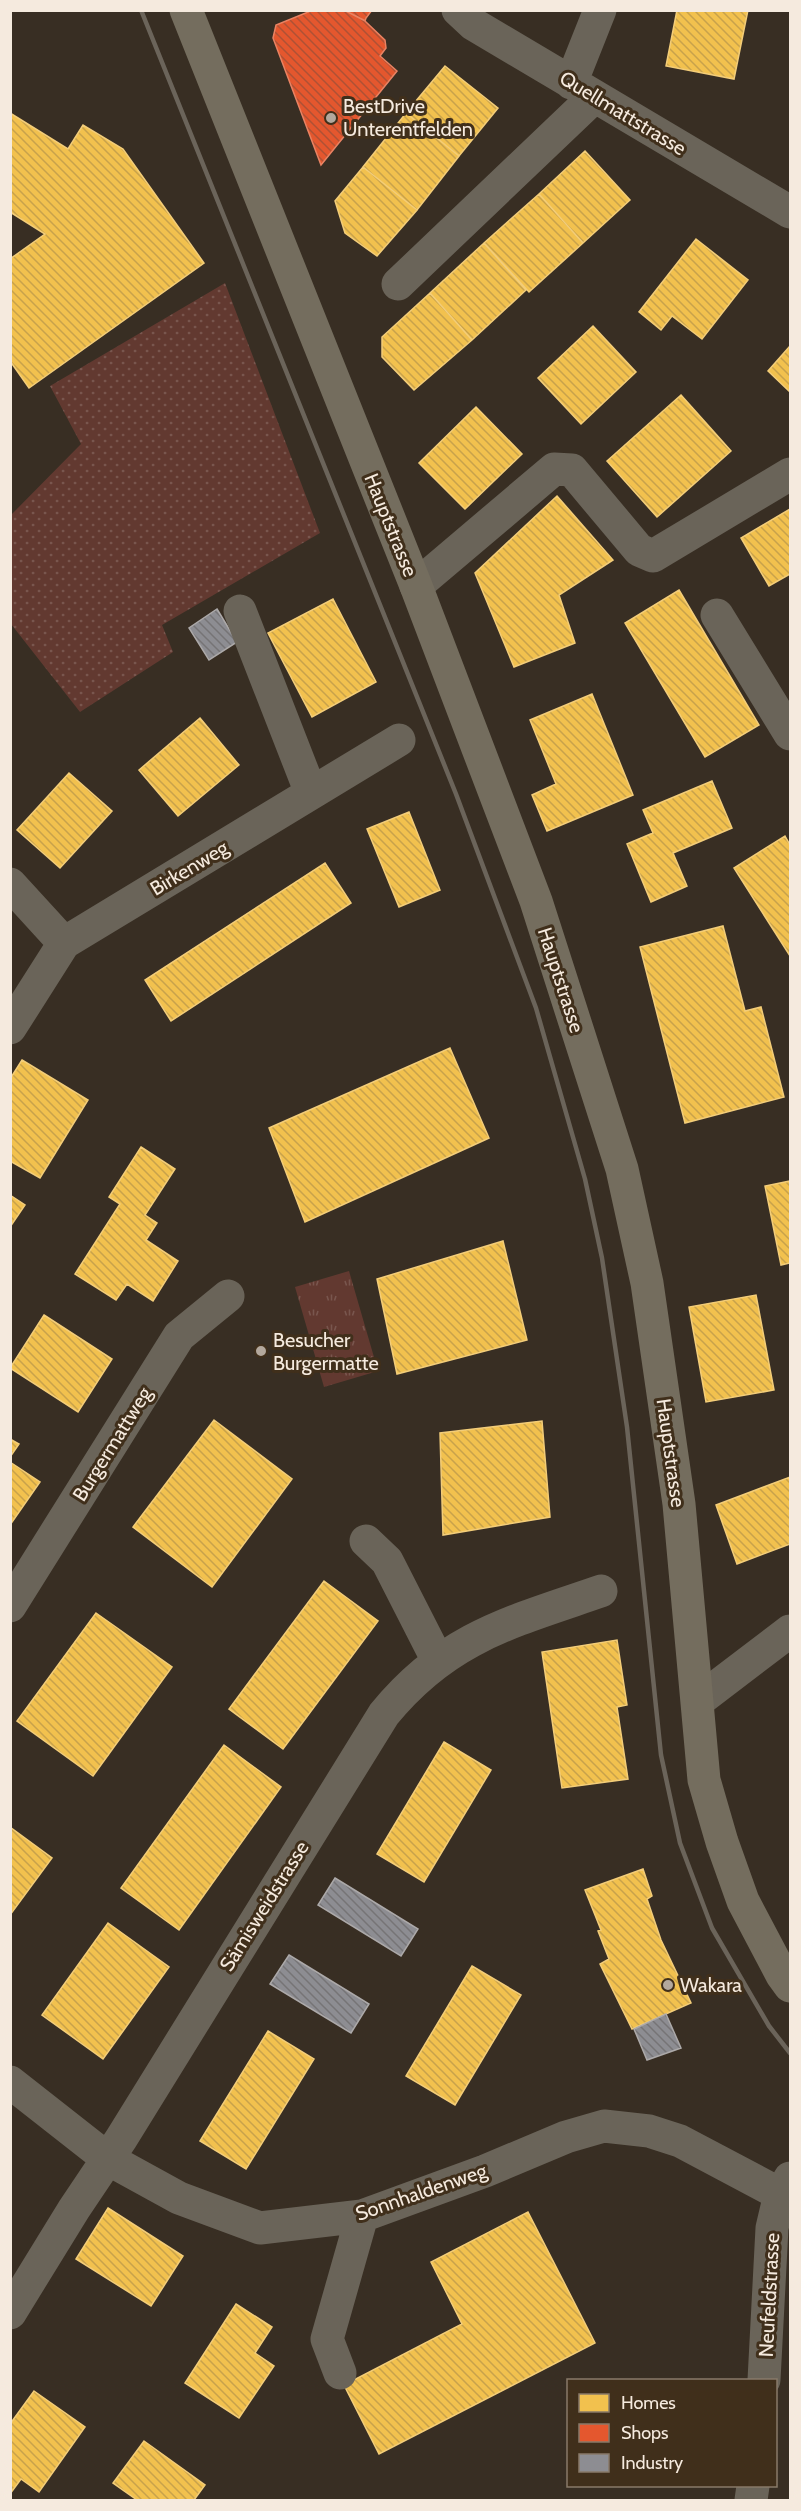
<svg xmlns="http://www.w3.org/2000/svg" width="801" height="2511" viewBox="0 0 801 2511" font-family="Cabin,sans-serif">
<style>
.grass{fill:url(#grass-dots)}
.park{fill:url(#park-tufts)}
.homes{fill:url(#homes-back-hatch);stroke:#f3cd79;stroke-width:1.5}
.shops{fill:url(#shops-back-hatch);stroke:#e98363;stroke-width:1.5}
.industry{fill:url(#industry-back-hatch);stroke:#aca9a9;stroke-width:1.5}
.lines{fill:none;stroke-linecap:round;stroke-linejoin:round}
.minor{stroke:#6a6459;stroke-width:33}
.major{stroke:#746d5e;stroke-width:33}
.rail{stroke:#6b645a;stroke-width:4.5}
.poi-dot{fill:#b3a89d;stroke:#402f1b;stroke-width:2}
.labels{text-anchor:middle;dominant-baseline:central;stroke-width:6;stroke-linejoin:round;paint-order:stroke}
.poi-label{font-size:20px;fill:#f5eade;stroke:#402f1b;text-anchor:start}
.street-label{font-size:20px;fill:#f5eade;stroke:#402f1b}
</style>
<defs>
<pattern id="grass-dots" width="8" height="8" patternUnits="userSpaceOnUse" patternTransform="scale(1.5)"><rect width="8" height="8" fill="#623930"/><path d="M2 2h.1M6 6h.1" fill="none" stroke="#79564e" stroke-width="1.8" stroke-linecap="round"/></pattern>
<pattern id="park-tufts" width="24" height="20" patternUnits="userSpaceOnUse" patternTransform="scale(1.5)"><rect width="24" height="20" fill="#623930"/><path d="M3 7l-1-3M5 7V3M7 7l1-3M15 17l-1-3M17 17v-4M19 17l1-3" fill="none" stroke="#79564e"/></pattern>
<pattern id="homes-back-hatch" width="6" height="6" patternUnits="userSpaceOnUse" patternTransform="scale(1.5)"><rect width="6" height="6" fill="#f2c14e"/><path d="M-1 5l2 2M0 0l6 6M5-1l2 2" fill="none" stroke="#c8a24b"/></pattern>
<pattern id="shops-back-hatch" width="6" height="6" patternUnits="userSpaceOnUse" patternTransform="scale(1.5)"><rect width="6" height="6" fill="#e4572e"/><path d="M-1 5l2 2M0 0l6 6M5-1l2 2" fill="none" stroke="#ae5135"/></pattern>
<pattern id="industry-back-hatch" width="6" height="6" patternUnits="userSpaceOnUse" patternTransform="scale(1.5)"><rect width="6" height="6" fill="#8d8d92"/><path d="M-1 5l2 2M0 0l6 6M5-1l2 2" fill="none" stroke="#767476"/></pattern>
</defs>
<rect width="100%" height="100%" fill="#382e23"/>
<path class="grass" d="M225,283L320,533L162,625L173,652L80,712L11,624V515L81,444L50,386Z"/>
<path class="park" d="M349,1271L378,1371L324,1387L295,1287Z"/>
<path class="homes" d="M677,10H748L734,79L666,66Z
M445,66L498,108L459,156L406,113Z
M10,113L68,149L83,125L123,149L204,263L29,388L10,361V259L45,234L10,212Z
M406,113L459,156L417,210L363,167Z
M585,151L630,200L583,243L539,194Z
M363,167L417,210L377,256L345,233L335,201Z
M539,194L583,243L529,292L484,243Z
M696,239L748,280L702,339L672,316L661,330L639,312Z
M484,243L526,290L472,340L430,293Z
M430,293L472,340L414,390L382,357V337Z
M593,326L636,372L581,424L538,378Z
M790,346V392L768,371Z
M681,395L731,451L657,517L607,461Z
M476,407L522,454L465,509L419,463Z
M557,496L613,560L559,595L575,643L514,667L475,573Z
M790,509V574L769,586L741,538Z
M679,590L759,725L705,757L625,623Z
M333,599L376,682L312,717L268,633Z
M592,694L633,795L547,831L532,795L556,784L530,720Z
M200,718L239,765L178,816L139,770Z
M69,773L112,811L60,868L17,830Z
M712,781L732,828L673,853L687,886L651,902L627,844L653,833L643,810Z
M409,812L440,890L399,907L367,829Z
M785,836L790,845V956L734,868Z
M325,863L351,903L171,1021L145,980Z
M723,926L745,1011L761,1007L784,1097L685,1123L640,947Z
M450,1048L489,1138L305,1222L269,1128Z
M22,1060L88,1100L40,1178L10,1161V1079Z
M141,1147L175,1169L145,1215L157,1223L146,1240L178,1261L153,1301L127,1284L116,1300L75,1274L120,1204L109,1197Z
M790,1181V1263L781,1265L765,1186Z
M10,1195L25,1205L10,1227Z
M503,1241L527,1340L397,1374L377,1279Z
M756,1295L774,1390L706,1402L689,1307Z
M44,1315L112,1359L78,1412L10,1368Z
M214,1420L292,1479L212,1587L133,1527Z
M542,1421L550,1517L443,1535L440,1433Z
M10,1439L19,1444L10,1457Z
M10,1462L40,1482L10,1525Z
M790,1477V1544L737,1564L716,1505Z
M324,1581L378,1621L283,1749L229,1709Z
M96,1613L172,1667L93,1776L17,1721Z
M617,1640L627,1705L617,1707L628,1779L562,1788L542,1652Z
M444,1742L491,1770L424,1882L377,1854Z
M224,1745L281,1787L179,1930L121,1888Z
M10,1827L52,1858L10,1915Z
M643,1869L652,1896L647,1899L661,1940L691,2003L632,2029L600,1964L609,1959L598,1931L601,1930L585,1890Z
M108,1923L169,1967L103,2059L42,2015Z
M472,1966L521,1995L455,2105L406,2076Z
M268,2031L314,2059L246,2169L200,2141Z
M108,2208L183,2256L151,2306L76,2259Z
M528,2212L595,2343L379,2454L344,2385L462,2324L431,2262Z
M236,2304L272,2327L255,2353L274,2366L239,2418L185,2383Z
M34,2391L85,2427L39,2492L21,2479L10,2494V2424Z
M144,2441L205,2485L194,2500H137L113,2483Z"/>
<path class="shops" d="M313,10H344L364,20L385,40L386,48L380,56L397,71L321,165L273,38L276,25Z
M344,10H372L366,18L365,21Z"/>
<path class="industry" d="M217,609L237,642L209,660L189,628Z
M335,1878L418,1929L401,1956L318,1905Z
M289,1955L369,2004L351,2033L270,1984Z
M666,2014L681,2048L647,2060L634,2029Z"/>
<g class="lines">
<path class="minor" d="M458,10L473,24L790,212
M571,83L600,10
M398,284L594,97
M416,586L554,469L572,470L639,550L653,556L790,474
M240,611L311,793
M717,615L790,734
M10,884L64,943
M10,1028L64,943L399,740
M366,1541L387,1561L438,1661
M10,1606L179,1336L228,1296
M698,1701L790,1631
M10,2082L108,2159L179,2198L260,2228L362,2216L485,2171L566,2137L604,2126L649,2131L680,2141L780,2194
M10,2313L74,2209L121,2139L384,1714C447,1637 511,1622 601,1591
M340,2373L327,2339L362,2216
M764,2380L772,2228L780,2194L790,2178
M751,2500L753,2486"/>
<path class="major" d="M186,10L416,586L536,901L622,1169L647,1283L679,1504L704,1780L722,1842L743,1901L782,1975L790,1986"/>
<path class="rail" d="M141,10L456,794L536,1008L585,1179L602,1258L627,1427L661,1755L680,1843L712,1928L769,2026L790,2053"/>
</g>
<g class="poi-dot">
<circle cx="331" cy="118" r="6"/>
<circle cx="261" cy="1351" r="6"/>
<circle cx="668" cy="1985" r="6"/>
</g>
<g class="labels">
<g class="poi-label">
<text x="343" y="106">BestDrive<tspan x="343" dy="23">Unterentfelden</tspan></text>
<text x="273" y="1340">Besucher<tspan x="273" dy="23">Burgermatte</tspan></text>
<text x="680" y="1985">Wakara</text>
</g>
<g class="street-label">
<text transform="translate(623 113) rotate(31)">Quellmattstrasse</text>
<text transform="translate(391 525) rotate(68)">Hauptstrasse</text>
<text transform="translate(189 868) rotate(-31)">Birkenweg</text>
<text transform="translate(561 980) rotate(72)">Hauptstrasse</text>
<text transform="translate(112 1444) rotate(-58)">Burgermattweg</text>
<text transform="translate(671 1453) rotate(82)">Hauptstrasse</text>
<text transform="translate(264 1906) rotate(-58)">Sämisweidstrasse</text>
<text transform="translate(421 2192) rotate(-19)">Sonnhaldenweg</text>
<text transform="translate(769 2295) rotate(-87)">Neufeldstrasse</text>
</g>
</g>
<rect width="801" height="2511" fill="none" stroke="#f5eade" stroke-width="24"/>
<rect x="567" y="2379" width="210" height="108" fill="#402f1b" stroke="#887a69" stroke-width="1.5"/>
<rect x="579" y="2394" width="30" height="18" fill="#f2c14e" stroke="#887a69" stroke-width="1.5"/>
<text x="621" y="2409" font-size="18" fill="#f5eade">Homes</text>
<rect x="579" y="2424" width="30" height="18" fill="#e4572e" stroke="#887a69" stroke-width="1.5"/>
<text x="621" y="2439" font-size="18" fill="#f5eade">Shops</text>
<rect x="579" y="2454" width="30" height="18" fill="#8d8d92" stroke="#887a69" stroke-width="1.5"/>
<text x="621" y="2469" font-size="18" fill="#f5eade">Industry</text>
</svg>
